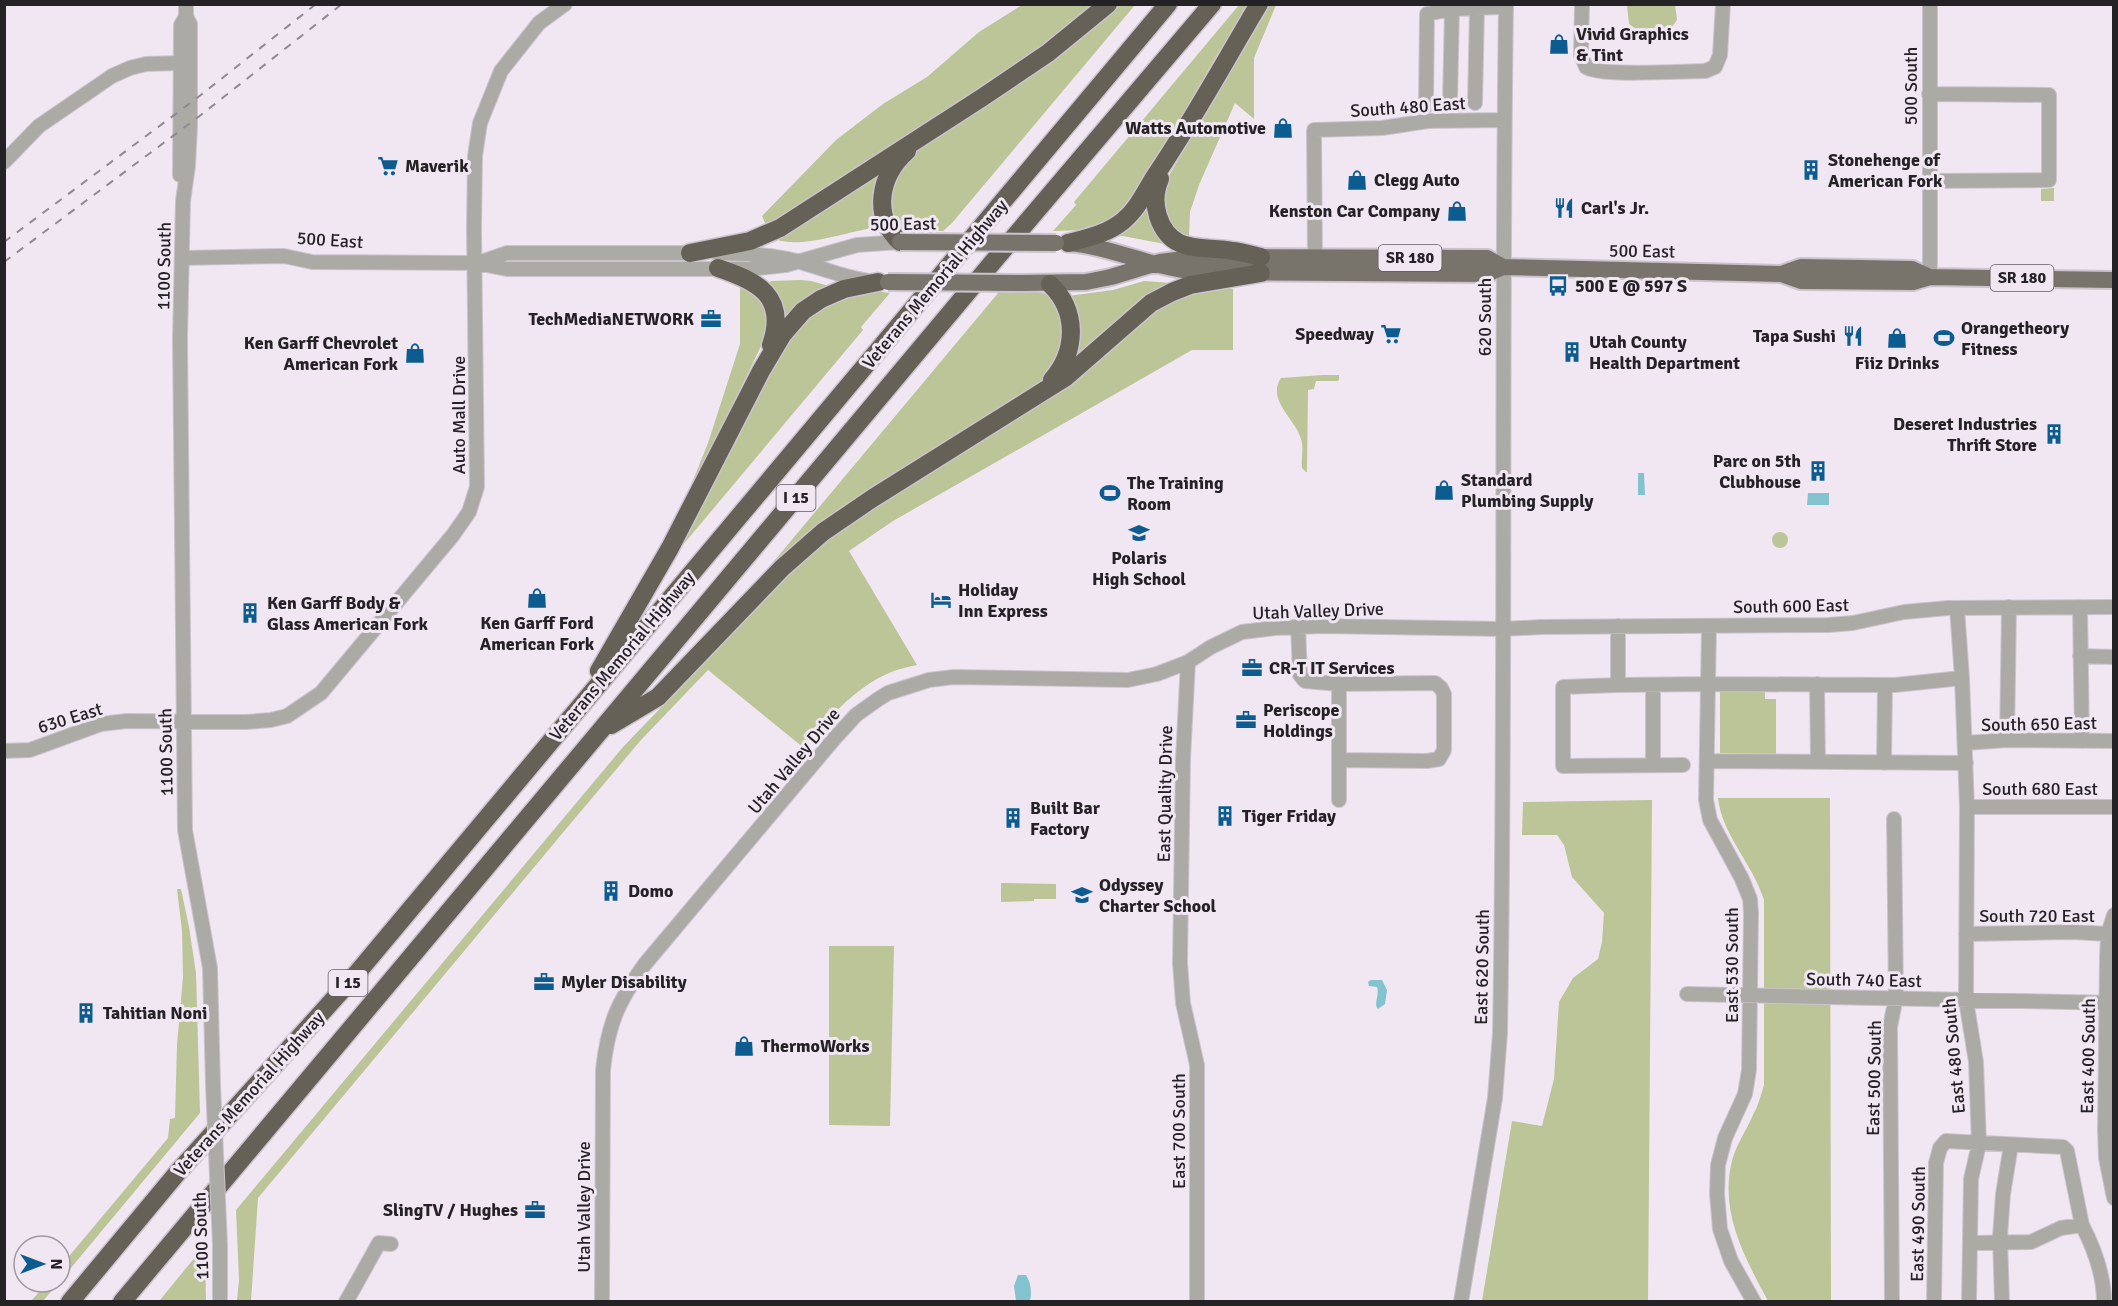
<svg xmlns="http://www.w3.org/2000/svg" width="2118" height="1306" viewBox="0 0 2118 1306" font-family="Signika,sans-serif">
<style>
.green{fill:#bbc597}
.water{fill:#83c3d0}
.lines{fill:none;stroke-linecap:round;stroke-linejoin:round}
.minor-casing{stroke:#cbc4ce;stroke-width:16}
.major-casing{stroke:#cbc4ce;stroke-width:20}
.highway-casing{stroke:#cbc4ce;stroke-width:21}
.minor{stroke:#acaaa5;stroke-width:14}
.major{stroke:#78746b;stroke-width:16}
.highway{stroke:#666156;stroke-width:18}
.rail{stroke:#8f8991;stroke-width:2;stroke-dasharray:8 8;stroke-linecap:butt}
.minor-bridge-casing{stroke:#cbc4ce;stroke-width:16;stroke-linecap:butt}
.major-bridge-casing{stroke:#cbc4ce;stroke-width:20;stroke-linecap:butt}
.minor-bridge{stroke:#acaaa5;stroke-width:14}
.major-bridge{stroke:#78746b;stroke-width:16}
.labels{text-anchor:middle;dominant-baseline:central;stroke-width:6;stroke-linejoin:round;paint-order:stroke}
.shield{fill:#f0e7f3;stroke:#625d64;stroke-width:1.5}
.shield-label{font-size:16px;font-weight:bold;fill:#252226}
.poi-label{font-size:18px;font-weight:bold;fill:#252226;stroke:#f0e7f3;text-anchor:start}
.street-label{font-size:18px;fill:#252226;stroke:#f0e7f3}
</style>
<rect width="100%" height="100%" fill="#f0e7f3"/>
<path class="green" d="M1022,5H1094C1035,54 970,94 905,136C859,166 815,200 766,225L762,216L836,140L883,104L927,77L979,32Z
M1117,5H1135L952,223L943,231L908,230L899,228L887,205L903,159L1099,21Z
M1239,5H1250L1218,53L1136,197L1115,220L1085,230L1053,231L1076,205L1074,202Z
M1268,5H1276L1254,58V119L1235,103L1199,185L1190,212L1189,237C1168,230 1161,206 1163,186Z
M1627,5H1675L1677,20L1672,27H1669L1636,29L1629,24Z
M887,162L880,227C850,230 802,250 775,239Z
M2054,188V201H2041V189Z
M1147,200L1170,245L1123,236L1109,237Z
M801,280L811,281L829,286L782,325L765,286L771,281Z
M1144,281L1172,283L1068,368V296L1113,290Z
M740,286L752,292L754,296L757,293L768,314L767,334L681,510L708,443L740,344Z
M1220,288L1233,289V350H1192L893,521L849,551L917,665C908,667 898,669 889,673C854,688 828,719 804,748L708,670L641,740L571,823L258,1198L251,1301H237L239,1280L236,1210L623,747L799,564L837,533L927,474L1168,302L1196,292Z
M875,291L890,293L861,327L863,330L672,558L782,341L823,301Z
M999,292H1037L1051,295L1067,325L1052,374L739,603Z
M1323,375H1339V379L1338,381H1316L1314,389L1308,390L1307,472H1306L1302,468C1301,459 1304,447 1301,439C1296,419 1266,400 1281,378Z
M1772 540a8 8 0 1 1 16 0a8 8 0 1 1-16 0Z
M1720,691H1765V699H1776V754L1720,753Z
M1718,798H1830L1831,1301H1768C1745,1258 1719,1212 1732,1161C1736,1145 1746,1131 1753,1115C1758,1106 1761,1095 1764,1085V900C1753,864 1722,835 1718,798Z
M1652,800L1648,1301H1482L1512,1121L1542,1126L1554,1079L1559,1002L1573,978L1598,959L1602,942L1604,913L1572,877L1564,845L1557,835H1522L1523,802Z
M1001,883L1056,884V899H1034V901L1001,902Z
M177,889H181L189,927L196,973L200,1113L60,1281V1267L168,1138L170,1119L175,1118L177,1045L183,977L182,931Z
M829,946H894L890,1126L829,1125Z
M205,1245L206,1301H158L160,1300Z
M38,1282H59L43,1301H31L41,1290L36,1285Z"/>
<path class="water" d="M1638,473H1644L1645,495H1638Z
M1808,493H1829V505H1807Z
M1371,980H1382L1387,990L1385,1004L1378,1009C1373,1004 1380,995 1377,987L1369,986L1368,982Z
M1018,1275H1026C1031,1283 1032,1292 1030,1301H1016L1014,1286Z"/>
<g class="lines">
<g class="minor-casing">
<path id="minor" d="M1582,4L1581,55L1586,67C1600,77 1683,71 1705,71L1715,67L1720,55L1723,4
M1930,4V277
M186,17L190,24V127L188,166L183,201L180,339L185,830L210,968L213,1085
M1929,94L2049,95V180L1930,181
M1450,102L1452,9
M1475,103L1477,8
M1426,106L1427,14L1452,9L1498,7L1502,4
M4,162L39,126L112,76L130,68L146,64L180,63
M180,175L181,25L186,17V4
M717,253C743,254 770,254 796,261C820,267 842,277 868,281
M182,258L284,256L312,262L476,263L507,269H749L786,265L857,245L900,242
M1315,258L1314,130L1382,128L1428,121L1504,120
M478,263L507,253H697
M2080,607L2082,741
M1298,626L1300,675L1305,681L1339,684L1435,683L1441,688L1444,694V750L1439,759L1427,761L1339,760
M1618,626V685L1563,687V766L1683,765
M1709,626L1706,800L1710,820L1742,879L1750,899L1751,913L1749,1070L1745,1094L1725,1138L1718,1165L1717,1194L1720,1229L1731,1261L1754,1302
M2080,656L2114,657
M1188,662L1183,759L1180,963L1183,1003L1197,1065V1302
M1962,678L1967,807L1966,1000L1976,1062L1979,1144L1971,1179L1969,1302
M1817,684L1818,762
M1618,685L1709,684L1895,685L1962,678L1957,608
M1653,685V765
M2007,740L2009,607
M1966,743L2007,740L2114,741
M4,751L30,750L101,724L127,721L246,722L271,720L287,716L321,693L453,535L469,512L477,487L474,229L475,156L480,123L501,71L539,23L565,4
M1707,761L1966,763
M1884,763L1885,685
M1339,800V684
M1967,807H2114
M2114,915L2108,934L2107,956L2105,1131L2106,1158L2114,1198
M1966,934L2073,932L2108,934
M1687,994L2114,1003
M1970,1243L2031,1242L2061,1228L2082,1225C2094,1248 2104,1275 2104,1302
M220,1245V1302
M346,1302L379,1243L391,1244
M602,1302L603,1070C608,1023 618,1002 645,964L834,739L856,715L877,700L888,693L929,680L954,677L1128,680L1157,674L1188,662L1211,647L1242,632L1275,628L1321,626L1503,629L1541,627L1829,625L1853,623L1904,612L1948,608L2114,607
M1461,1302L1495,1098L1500,1033C1506,690 1501,347 1506,4
M1892,1302L1890,1027L1896,997L1894,819
M1934,1302L1936,1163L1940,1148L1946,1141L2063,1147L2067,1151L2082,1225
M2002,1302L2000,1237L2003,1194L2011,1145"/>
</g>
<g class="major-casing">
<path id="major" d="M1068,243C1114,247 1152,268 1198,272L1487,274L1503,267L1781,274L1801,281L1913,282L1930,277L2114,280
M1781,274L1801,267L1860,268L1912,269L1930,277
M1022,283L1086,282L1111,277L1160,262L1200,257L1487,258L1503,267"/>
</g>
<g class="highway-casing">
<path id="highway" d="M1160,179C1155,190 1154,203 1158,216C1171,256 1203,245 1233,251C1243,252 1252,255 1261,257
M900,242C872,216 879,176 907,151
M1068,243C1087,238 1107,234 1123,221C1139,208 1146,189 1157,173C1194,118 1225,61 1259,4
M690,253L750,241L780,228L983,97L1048,53L1108,4
M718,268C757,281 788,296 771,345
M1050,284C1078,311 1077,351 1052,380
M599,671L670,548L761,371L783,334L803,311L821,299L844,289L878,282
M611,725L658,697L782,568L823,532L873,498L1066,377L1151,303L1172,292L1190,285L1261,273
M70,1302L178,1172L352,979L1168,4
M122,1302L992,263L1212,4"/>
</g>
<use href="#minor" class="minor"/>
<use href="#major" class="major"/>
<use href="#highway" class="highway"/>
<path class="rail" d="M4,242L197,98L316,4
M4,262L197,118L342,4"/>
<g class="minor-bridge-casing">
<path id="minor-bridge" d="M213,1085L220,1245"/>
</g>
<g class="major-bridge-casing">
<path id="major-bridge" d="M900,242L1056,243
M888,282L1022,283"/>
</g>
<use href="#minor-bridge" class="minor-bridge"/>
<use href="#major-bridge" class="major-bridge"/>
</g>
<defs>
<g id="shop-bare" transform="scale(1.62)"><path d="M-5-2.5h2.3a2.7 3.5 0 0 1 5.4 0H5L5.5 6h-11ZM-1.5-2.5h3a1.5 2.3 0 0 0-3 0Z" fill="#0d5c8f" stroke="#f0e7f3" stroke-width="2.5" paint-order="stroke"/></g>
<g id="supermarket-bare" transform="scale(1.62)"><path d="M-6-5.5h2.5l.6 2H6L4.5 2H-2.5L-4.4-4H-6ZM-1.5 3.2a1.3 1.3 0 1 0 .1 0ZM3 3.2a1.3 1.3 0 1 0 .1 0Z" fill="#0d5c8f" stroke="#f0e7f3" stroke-width="2.5" paint-order="stroke"/></g>
<g id="building-bare" transform="scale(1.62)"><path d="M-4-6H4V6H1V3H-1V6H-4ZM-2.5-4.3h1.7v1.8h-1.7ZM.8-4.3h1.7v1.8H.8ZM-2.5-1h1.7V.8h-1.7ZM.8-1h1.7V.8H.8Z" fill="#0d5c8f" stroke="#f0e7f3" stroke-width="2.5" paint-order="stroke"/></g>
<g id="restaurant-bare" transform="scale(1.62)"><path d="M-5-6h1v4h1v-4h1v4h1v-4h1v5L-1.5 .5V6h-2V.5L-5-1ZM5-6V6H3V1.5H1.5Q1.5-4 5-6Z" fill="#0d5c8f" stroke="#f0e7f3" stroke-width="2.5" paint-order="stroke"/></g>
<g id="bus-bare" transform="scale(1.62)"><path d="M-5-6H5V4H4V6H2V4H-2V6H-4V4H-5ZM-3.5-4V0h7V-4ZM-3.5 1.2v1.5H-2V1.2ZM2 1.2v1.5H3.5V1.2Z" fill="#0d5c8f" stroke="#f0e7f3" stroke-width="2.5" paint-order="stroke"/></g>
<g id="office-bare" transform="scale(1.62)"><path d="M-6-3h4V-5.5h4V-3h4V5H-6ZM-1-4.5V-3h2v-1.5ZM-6 0V1H6V0Z" fill="#0d5c8f" stroke="#f0e7f3" stroke-width="2.5" paint-order="stroke"/></g>
<g id="stadium-bare" transform="scale(1.62)"><path d="M0-5a6.5 5 0 1 0 0 10a6.5 5 0 1 0 0-10ZM-3.5-1.8h7v3.6h-7Z" fill="#0d5c8f" stroke="#f0e7f3" stroke-width="2.5" paint-order="stroke"/></g>
<g id="school-bare" transform="scale(1.62)"><path d="M0-5L7-2L0 1L-7-2ZM-4 1L0 2.5L4 1V4Q0 6-4 4Z" fill="#0d5c8f" stroke="#f0e7f3" stroke-width="2.5" paint-order="stroke"/></g>
<g id="hotel-bare" transform="scale(1.62)"><path d="M-6-4.5h1.5V1H6V5H4.5V3h-9V5H-6ZM-4 0a1.8 1.8 0 1 1 3.6 0ZM.5 0V-2.5h3Q6-2.5 6 0Z" fill="#0d5c8f" stroke="#f0e7f3" stroke-width="2.5" paint-order="stroke"/></g>
</defs>
<g fill-rule="evenodd">
<use href="#shop-bare" x="1559" y="44"/>
<use href="#shop-bare" x="1283" y="128"/>
<use href="#supermarket-bare" x="388" y="166"/>
<use href="#building-bare" x="1811" y="170"/>
<use href="#shop-bare" x="1357" y="180"/>
<use href="#restaurant-bare" x="1564" y="208"/>
<use href="#shop-bare" x="1457" y="211"/>
<use href="#bus-bare" x="1558" y="286"/>
<use href="#office-bare" x="711" y="319"/>
<use href="#supermarket-bare" x="1391" y="334"/>
<use href="#restaurant-bare" x="1853" y="336"/>
<use href="#shop-bare" x="1897" y="338"/>
<use href="#stadium-bare" x="1944" y="338"/>
<use href="#building-bare" x="1572" y="352"/>
<use href="#shop-bare" x="415" y="353"/>
<use href="#building-bare" x="2054" y="434"/>
<use href="#building-bare" x="1818" y="471"/>
<use href="#shop-bare" x="1444" y="490"/>
<use href="#stadium-bare" x="1110" y="493"/>
<use href="#school-bare" x="1139" y="533"/>
<use href="#shop-bare" x="537" y="598"/>
<use href="#hotel-bare" x="941" y="600"/>
<use href="#building-bare" x="250" y="613"/>
<use href="#office-bare" x="1252" y="668"/>
<use href="#office-bare" x="1246" y="720"/>
<use href="#building-bare" x="1225" y="816"/>
<use href="#building-bare" x="1013" y="818"/>
<use href="#building-bare" x="611" y="891"/>
<use href="#school-bare" x="1082" y="895"/>
<use href="#office-bare" x="544" y="982"/>
<use href="#building-bare" x="86" y="1013"/>
<use href="#shop-bare" x="744" y="1046"/>
<use href="#office-bare" x="535" y="1210"/>
</g>
<g class="labels">
<g class="shield">
<rect x="1378.5" y="245" width="63" height="26" rx="4.5"/>
<rect x="1990.5" y="265" width="63" height="26" rx="4.5"/>
<rect x="776.5" y="485" width="39" height="26" rx="4.5"/>
<rect x="328.5" y="970" width="39" height="26" rx="4.5"/>
</g>
<g class="shield-label">
<text x="1410" y="258">SR 180</text>
<text x="2022" y="278">SR 180</text>
<text x="796" y="498">I 15</text>
<text x="348" y="983">I 15</text>
</g>
<g class="poi-label">
<text x="1576" y="34">Vivid Graphics<tspan x="1576" dy="21">&amp; Tint</tspan></text>
<text x="1266" y="128" text-anchor="end">Watts Automotive</text>
<text x="1828" y="160">Stonehenge of<tspan x="1828" dy="21">American Fork</tspan></text>
<text x="405" y="166">Maverik</text>
<text x="1374" y="180">Clegg Auto</text>
<text x="1581" y="208">Carl's Jr.</text>
<text x="1440" y="211" text-anchor="end">Kenston Car Company</text>
<text x="1575" y="286">500 E @ 597 S</text>
<text x="694" y="319" text-anchor="end">TechMediaNETWORK</text>
<text x="1961" y="328">Orangetheory<tspan x="1961" dy="21">Fitness</tspan></text>
<text x="1374" y="334" text-anchor="end">Speedway</text>
<text x="1836" y="336" text-anchor="end">Tapa Sushi</text>
<text x="1589" y="342">Utah County<tspan x="1589" dy="21">Health Department</tspan></text>
<text x="398" y="343" text-anchor="end">Ken Garff Chevrolet<tspan x="398" dy="21">American Fork</tspan></text>
<text x="1897" y="363" text-anchor="middle">Fiiz Drinks</text>
<text x="2037" y="424" text-anchor="end">Deseret Industries<tspan x="2037" dy="21">Thrift Store</tspan></text>
<text x="1801" y="461" text-anchor="end">Parc on 5th<tspan x="1801" dy="21">Clubhouse</tspan></text>
<text x="1461" y="480">Standard<tspan x="1461" dy="21">Plumbing Supply</tspan></text>
<text x="1127" y="483">The Training<tspan x="1127" dy="21">Room</tspan></text>
<text x="1139" y="558" text-anchor="middle">Polaris<tspan x="1139" dy="21">High School</tspan></text>
<text x="958" y="590">Holiday<tspan x="958" dy="21">Inn Express</tspan></text>
<text x="267" y="603">Ken Garff Body &amp;<tspan x="267" dy="21">Glass American Fork</tspan></text>
<text x="537" y="623" text-anchor="middle">Ken Garff Ford<tspan x="537" dy="21">American Fork</tspan></text>
<text x="1269" y="668">CR-T IT Services</text>
<text x="1263" y="710">Periscope<tspan x="1263" dy="21">Holdings</tspan></text>
<text x="1030" y="808">Built Bar<tspan x="1030" dy="21">Factory</tspan></text>
<text x="1242" y="816">Tiger Friday</text>
<text x="1099" y="885">Odyssey<tspan x="1099" dy="21">Charter School</tspan></text>
<text x="628" y="891">Domo</text>
<text x="561" y="982">Myler Disability</text>
<text x="103" y="1013">Tahitian Noni</text>
<text x="761" y="1046">ThermoWorks</text>
<text x="518" y="1210" text-anchor="end">SlingTV / Hughes</text>
</g>
<g class="street-label">
<text transform="translate(1911 86) rotate(-90)">500 South</text>
<text transform="translate(1408 107) rotate(-4)">South 480 East</text>
<text transform="translate(903 224) rotate(-1)">500 East</text>
<text transform="translate(330 240) rotate(4)">500 East</text>
<text transform="translate(1642 251) rotate(1)">500 East</text>
<text transform="translate(164 266) rotate(-89)">1100 South</text>
<text transform="translate(935 284) rotate(-50)">Veterans Memorial Highway</text>
<text transform="translate(1485 317) rotate(-90)">620 South</text>
<text transform="translate(459 415) rotate(-90)">Auto Mall Drive</text>
<text transform="translate(1791 606) rotate(-1)">South 600 East</text>
<text transform="translate(1318 611) rotate(-2)">Utah Valley Drive</text>
<text transform="translate(622 656) rotate(-50)">Veterans Memorial Highway</text>
<text transform="translate(70 718) rotate(-17)">630 East</text>
<text transform="translate(2039 724) rotate(-1)">South 650 East</text>
<text transform="translate(166 752) rotate(-91)">1100 South</text>
<text transform="translate(794 761) rotate(-50)">Utah Valley Drive</text>
<text x="2040" y="789">South 680 East</text>
<text transform="translate(1165 794) rotate(-89)">East Quality Drive</text>
<text x="2037" y="916">South 720 East</text>
<text transform="translate(1732 965) rotate(-90)">East 530 South</text>
<text transform="translate(1482 967) rotate(-89)">East 620 South</text>
<text transform="translate(1864 980) rotate(1)">South 740 East</text>
<text transform="translate(1954 1056) rotate(-95)">East 480 South</text>
<text transform="translate(2088 1056) rotate(-89)">East 400 South</text>
<text transform="translate(1874 1078) rotate(-89)">East 500 South</text>
<text transform="translate(249 1094) rotate(-48)">Veterans Memorial Highway</text>
<text transform="translate(1179 1131) rotate(-90)">East 700 South</text>
<text transform="translate(584 1207) rotate(-90)">Utah Valley Drive</text>
<text transform="translate(1918 1224) rotate(-89)">East 490 South</text>
<text transform="translate(201 1236) rotate(-92)">1100 South</text>
</g>
</g>
<rect width="2118" height="1306" fill="none" stroke="#252226" stroke-width="12"/>
<g transform="translate(42 1264) rotate(90)"><circle r="28" fill="#f0e7f3" stroke="#9f98a1" stroke-width="1.5"/>
<path d="M0-4.5L10 22L0 15L-10 22Z" fill="#0d5c8f"/>
<text y="-9" font-size="16" font-weight="bold" text-anchor="middle" fill="#252226">N</text>
</g>
</svg>
